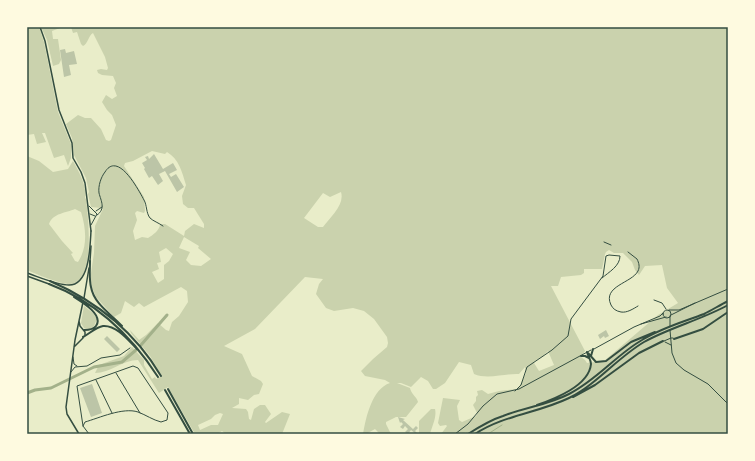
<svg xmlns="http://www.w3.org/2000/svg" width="755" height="461" viewBox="0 0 755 461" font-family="'PT Sans',sans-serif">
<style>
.green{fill:#cad2ad;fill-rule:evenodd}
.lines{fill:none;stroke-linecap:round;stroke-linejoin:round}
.stream{stroke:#a3b18a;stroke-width:1}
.river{stroke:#a3b18a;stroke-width:3}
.building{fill:#bcc5a7}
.minor{stroke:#344e41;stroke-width:1}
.tertiary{stroke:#344e41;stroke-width:1}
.primary{stroke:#344e41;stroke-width:1.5}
.trunk{stroke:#344e41;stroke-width:1.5}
.motorway{stroke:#344e41;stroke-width:2}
.neatline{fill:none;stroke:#344e41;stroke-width:1.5}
</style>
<rect width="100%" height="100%" fill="#e9edc9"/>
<path class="green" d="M27,27H39L44,42L58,112L71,144V158L68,166L64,155L54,158L45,133H42L46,142L37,144L34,134L27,135Z
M41,27H59L60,28L52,31L53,39H58L61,60L59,64L53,66L47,40Z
M71,27H728V434H465L466,432L463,434H441L447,426L446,425L440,426L438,423L443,398L460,400L457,406L459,420L462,422L476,416L477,413L473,405L476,401V397L478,395L477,391L482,390L488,394L499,391L517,389L519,387L526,373L525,367L519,374C506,373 488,380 474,374L471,365L459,362L445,383L436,389H433L428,381L421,377L411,387L401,383H397L410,388C411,394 417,397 418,402L406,417H396L386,422V424L391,434H380L375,429L366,434H363C366,417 372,389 390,383L385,380L365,376L361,371L373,359L387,347L388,343L387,337L374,319L364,311L353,308L334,311L326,308L316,294L319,284L323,279L305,277L255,329L224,346L242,354L252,376L261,381L263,384L259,394L254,395L248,400L239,398V404L232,408L246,409L248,412L249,419L251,420L254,409L260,405H265L271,414L265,422L266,423L282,412L290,414L282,434H226L222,431L217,434H195L168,387L159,393L138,360C123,360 110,373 95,373L99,365L124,356L132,347L144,360V365L152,379L155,377L156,379L162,376L150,356L131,333L130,330L139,340L146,335L158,323L166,330L169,331L172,322L179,316L188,302L187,291L181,287L144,307L139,303L134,307L125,301L121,313L114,317L96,297L93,290L91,282V273L94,253L95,226L103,209L101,208L91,207L88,194L89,192L86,178L74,155L72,138L66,124L78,115L85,118H91L101,129L106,140L109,141L111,140L116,125L112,115L107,110L102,102L106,95L112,99L117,96L114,88L116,83L113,76L102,75L98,73L97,70L101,69L107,70L108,68L105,57L93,33C88,36 88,44 83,46L81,44L77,32L73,33ZM152,151L165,154L167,152C179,159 182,172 186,185L182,196L183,204L188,208H194L204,224V228L194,224L185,231L184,236L165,224H160C160,230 153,235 148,238L142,237L135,240L133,231L137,220L135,213L137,211L144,213L145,211L144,197L124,166L125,163L133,161ZM341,192C345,205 330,217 323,227H318L304,218L323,193L330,197ZM184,237L199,246L198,248L211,259L201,266L191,265L186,260L190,252L179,248ZM166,248L173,254L169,261L164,265V279L158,283L152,272L159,269L157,263L161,262L159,252ZM609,250L614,253H623L632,262L635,270L639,275L645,266L662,265L667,288L678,303L658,315L604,361L587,363L585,360L581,357L585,351L551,286H558L561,277L581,275L584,273V269H602L605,254L606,252ZM548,351L554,365L539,371L534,363L535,361L542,357ZM220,413L223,414L218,425H211L200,430L198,425L211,419L215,415Z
M27,156L39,161L53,172L68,169L73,161C79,172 87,186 85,198L86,199C88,216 96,280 71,284C62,285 36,274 27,270ZM75,209L81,212C86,228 88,247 78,262L75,261L71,254L73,253L62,241L49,224C53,213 66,213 75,209Z
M84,306L93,313L97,319L94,326L90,329L84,328L81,323Z
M431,409H435C437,417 432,426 430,434H419V421Z"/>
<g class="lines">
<path class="stream" d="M488,434L502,425"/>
<path class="river" d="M141,345L167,315
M27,393L35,390L51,388L94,367L122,362L136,350"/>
</g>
<path class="building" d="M65,49L66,53L74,51L77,64L69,65L71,75L64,77L60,50Z
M154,154L163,169L173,163L177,170L169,174L171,177L176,174L184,187L177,192L165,171L159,174L163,181L158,185L152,176L149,178L144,169L145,168L142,163L147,160L145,157L148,156L149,159Z
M606,330L609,336L605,338L604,336L600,339L598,335Z
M107,336L120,349L117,352L104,339Z
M92,384L102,413L91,417L80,388Z
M398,417L405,419L403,420L413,429L416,426L418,428L415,431L418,434H416L411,430L408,434L405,432L408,429L405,426L403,429L400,427L403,424L401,422L400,423Z"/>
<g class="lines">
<path class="minor" d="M89,206L97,214L91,225
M96,211L102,207
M90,214L95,216
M97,215C106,209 101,201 99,193C98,186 101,177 105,172C118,151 138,189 144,200C147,205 146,213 150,218C153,221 159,223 163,226
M604,242L611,245
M628,252L637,259C639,263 640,267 638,271C632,283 602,286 611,305C613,309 616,311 621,312C627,313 633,309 638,306
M654,300L662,303L666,309
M73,357L74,364L77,366
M71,372L75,367L87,366L101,358L120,355L130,348
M116,373L140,413
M96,380L112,413
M515,391L521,385L527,367L552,350L568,336L571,319L603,276L606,256L609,255L620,256C620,266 609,272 602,278
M83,426L85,422C99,418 123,407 138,412C146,415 153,420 161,422L167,420L168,413L138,368L133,366L77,386L83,426L89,434"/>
<path class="tertiary" d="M669,310H679L728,289
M663 314a4 4 0 1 1 8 0a4 4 0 1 1-8 0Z
M671,315L695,303
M641,324L666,317
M670,326V316
M670,330L672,353L676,363L684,370L708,384L728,404
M664,341L671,338H673
M665,342L671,345
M594,349L634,327L660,316L663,313
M455,434L468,424L483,406L497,394L519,389L591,350"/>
<path class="primary" d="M40,27L45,41L59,110L72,143L73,158L81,172L85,183L91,231
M90,261L91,246
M84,298L89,268
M79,321L80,326L85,332V335
M74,347L83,338
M79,434L67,414L66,407L75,340L83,302"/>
<path class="trunk" d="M27,273C39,277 57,285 69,285C90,285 90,246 91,231
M27,276L49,284"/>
<path class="motorway" d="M90,261C90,270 89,279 91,287C94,304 111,314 122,326
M50,281C96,301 135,332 161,376
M49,284C97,302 131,335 158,377
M74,297C82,302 104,315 96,326C93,330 88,330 84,330
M83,337C89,334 96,327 103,326C117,325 129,341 137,349
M674,339L703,329L728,312
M588,353L596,362L606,361L631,342L655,332
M581,356H585L589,358
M591,356L593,349
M168,389L193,434
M165,390L190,434
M573,397L595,385L639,353L663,341
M537,405C554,399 589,386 591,364C591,360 588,356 587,352
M468,434C479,427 490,420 503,416C525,407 548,405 569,394C597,380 616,355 642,340C661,328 683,322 704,314C712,310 720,305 728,301
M475,434C504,415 538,413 569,398C597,384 617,358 644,342C671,327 701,320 728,305"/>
</g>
<rect width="755" height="461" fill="none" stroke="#fefae0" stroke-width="56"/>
<rect x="28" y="28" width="699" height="405" class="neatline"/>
</svg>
